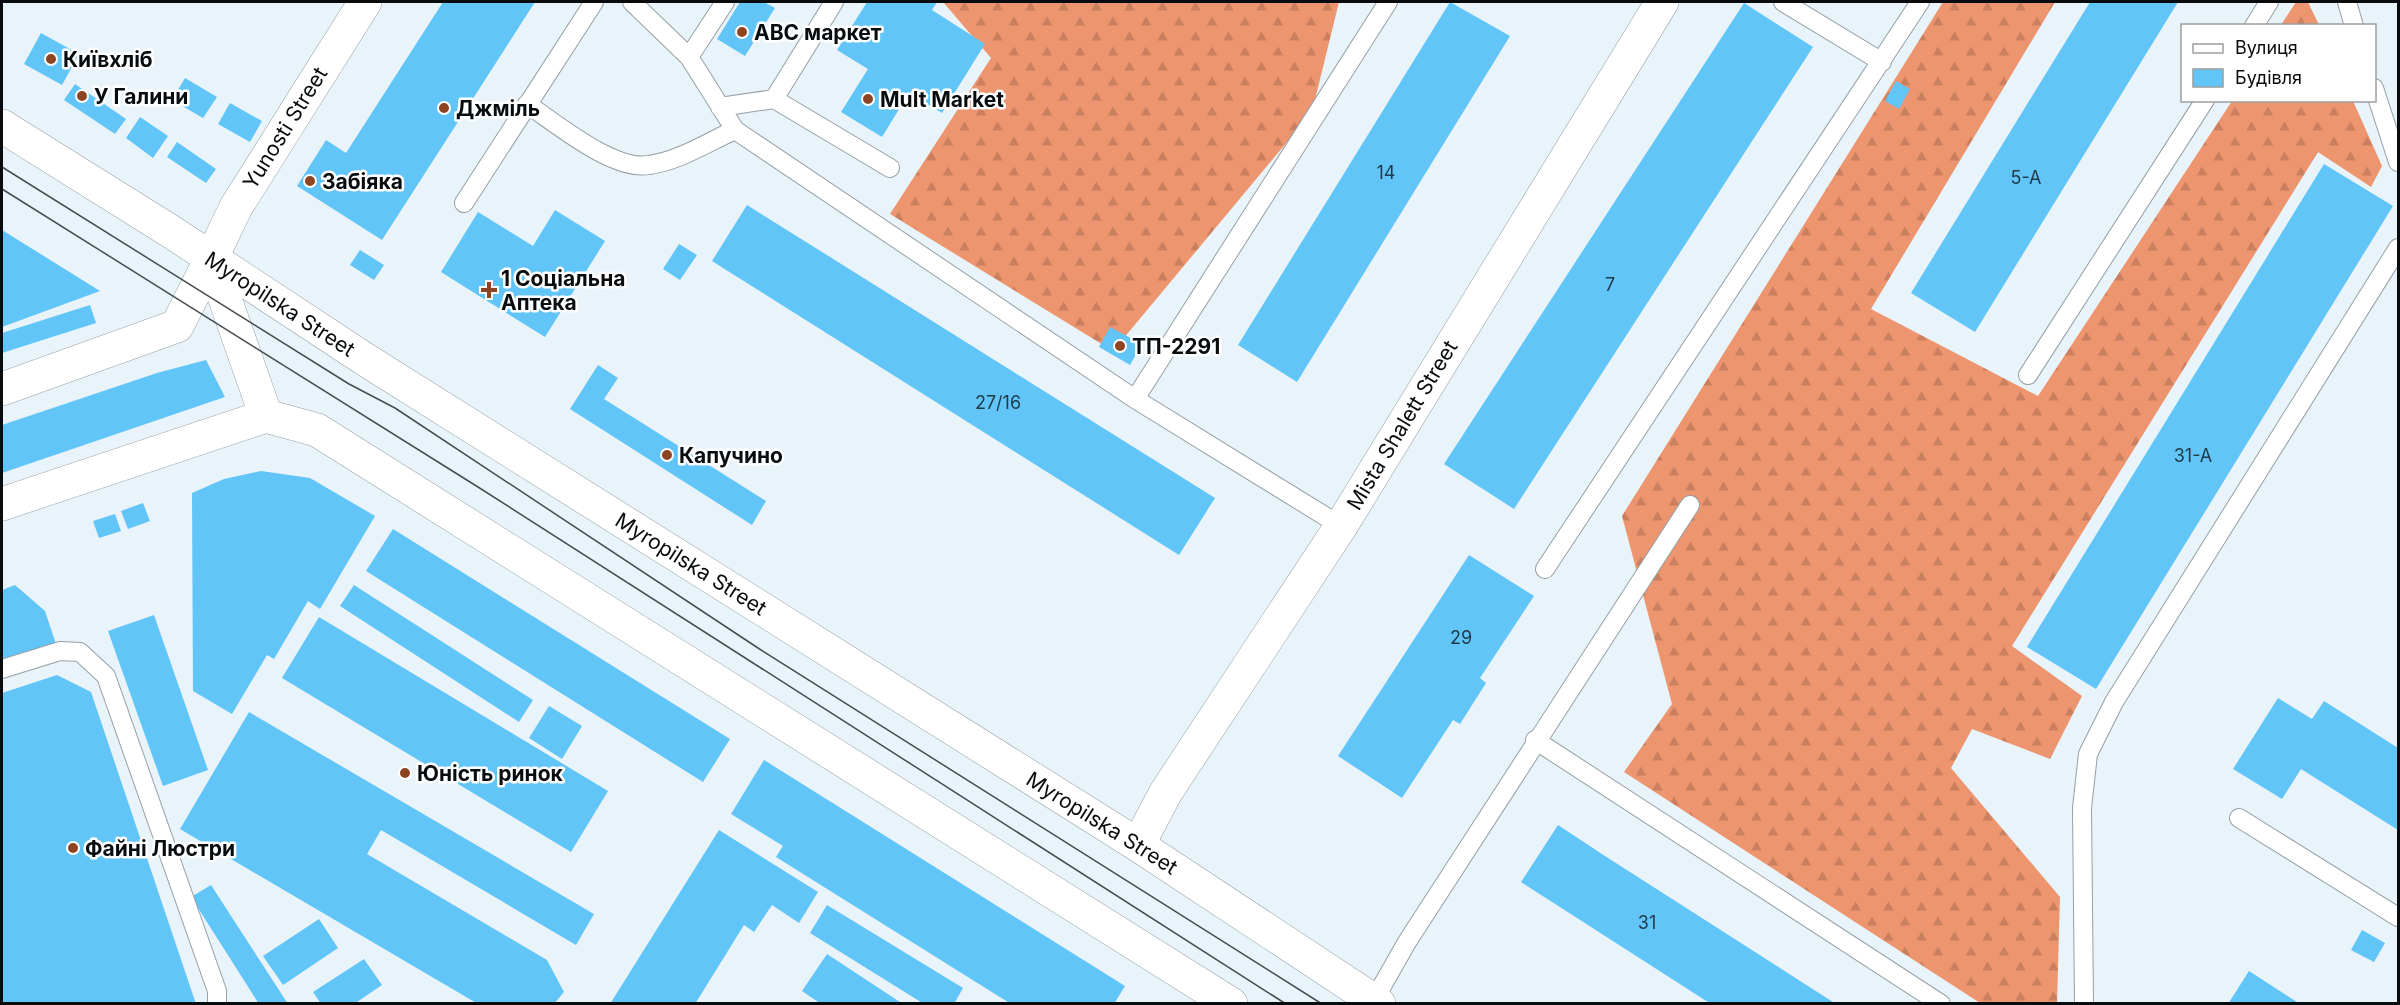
<svg xmlns="http://www.w3.org/2000/svg" width="2400" height="1005" viewBox="0 0 2400 1005" font-family="Inter,sans-serif">
<style>
.forest{fill:url(#forest-firs)}
.building{fill:#62c5f8}
.lines{fill:none;stroke-linecap:round;stroke-linejoin:round}
.lane-casing{stroke:#959fa6;stroke-width:20}
.street-casing{stroke:#959fa6;stroke-width:34}
.secondary-casing{stroke:#959fa6;stroke-width:34}
.lane{stroke:#fff;stroke-width:18}
.street{stroke:#fff;stroke-width:33}
.secondary{stroke:#fff;stroke-width:33}
.tram{stroke:#464c50;stroke-width:1.5}
.poi-dot{fill:#8c4423;stroke:#fff;stroke-width:2}
.labels{text-anchor:middle;dominant-baseline:central;stroke-width:5;stroke-linejoin:round;paint-order:stroke}
.number-label{font-size:18px;fill:#1e3a48}
.poi-label{font-size:21px;font-weight:bold;fill:#080c0e;stroke:#fff;text-anchor:start}
.street-label{font-size:21px;fill:#080c0e;stroke:#fff}
</style>
<defs>
<pattern id="forest-firs" width="22" height="20" patternUnits="userSpaceOnUse" patternTransform="scale(1.5)"><rect width="22" height="20" fill="#ed956f"/><path d="M5 1l3.5 6h-7zM16 11l3.5 6h-7z" fill="#ca7f5f"/></pattern>
</defs>
<rect width="100%" height="100%" fill="#e8f3fa"/>
<path class="forest" d="M943,2H1339L1312,112L1113,351L890,214L991,58Z
M1943,2H2055L1871,309L2038,396L2232,101H2353L2382,166L2371,187L2318,152L2012,646L2082,696L2050,759L1972,729L1951,768L2060,897L2057,1003H1980L1624,772L1672,704L1622,516Z
M2296,2H2308L2319,25H2281Z"/>
<path class="building" d="M443,2H535L382,240L297,186L326,140L346,153Z
M740,2H764L775,8L745,56L717,39Z
M867,2H937L932,10L985,44L942,113L909,93L882,137L841,112L868,69L837,50Z
M1450,2L1510,36L1297,382L1238,345Z
M2090,2H2178L1975,332L1911,293Z
M1744,3L1813,47L1514,509L1444,464Z
M41,33L79,54L62,85L24,64Z
M185,78L217,97L203,118L172,100Z
M1896,81L1910,89L1899,109L1885,101Z
M75,84L126,119L115,134L64,100Z
M230,103L262,121L250,142L218,124Z
M140,117L168,136L153,158L126,138Z
M177,142L216,169L206,183L167,157Z
M2324,164L2393,206L2096,689L2027,647Z
M747,205L1215,498L1179,555L712,261Z
M555,210L605,241L545,337L441,272L478,212L533,246Z
M2,230L100,291L2,327Z
M679,244L697,255L680,280L663,269Z
M360,250L384,265L374,280L350,265Z
M90,305L96,323L2,353V333Z
M1110,327L1142,344L1130,365L1099,347Z
M206,360L225,397L2,473V425L157,373Z
M598,365L618,378L604,399L766,501L752,525L570,409Z
M261,471L310,478L375,516L320,609L308,601L274,659L267,655L232,714L193,691L192,493L224,479Z
M143,503L150,521L128,529L121,511Z
M115,514L121,531L99,538L93,521Z
M393,529L730,739L703,782L366,571Z
M1469,555L1534,596L1480,678L1486,683L1460,724L1453,720L1402,798L1338,756Z
M15,585L45,611L56,644L2,662V590Z
M354,585L533,700L519,722L340,606Z
M154,615L208,770L163,786L108,631Z
M319,617L608,791L571,852L282,678Z
M57,675L91,692L196,1004H2V693Z
M2278,698L2312,719L2324,701L2398,748V830L2301,769L2282,799L2233,769Z
M549,706L582,726L562,759L529,738Z
M249,712L594,914L576,945L381,830L367,854L547,960L564,992L554,1004H478L180,829Z
M764,760L1125,986L1114,1004H1011L776,857L783,846L731,814Z
M1558,825L1605,856L1836,1004H1711L1521,882Z
M719,830L818,892L799,923L772,905L754,932L744,925L695,1004H610Z
M211,885L288,1004H259L191,897Z
M827,905L963,988L954,1004H924L810,933Z
M319,919L338,948L283,985L263,956Z
M2362,930L2385,943L2374,962L2351,950Z
M827,954L903,1004H821L802,991Z
M364,959L382,985L354,1004H321L313,992Z
M2249,971L2300,1004H2228Z"/>
<g class="lines">
<g class="lane-casing">
<path id="lane" d="M632,2L689,57L735,130L1135,399L1341,526
M1783,2L1882,62
M2347,2L2354,26
M2254,26L2269,2
M689,57L725,2
M2374,88L2398,162
M774,99L890,168
M527,104C557,124 613,171 649,165C679,161 708,142 735,130
M720,107L774,99L834,2
M464,203L594,2
M2028,375L2205,100
M1135,399L1388,2
M1545,569L1920,2
M2,669L60,651L80,652L106,676L217,991V1004
M1535,740L1941,1004
M2239,818L2398,917
M1374,1000L1407,942L1690,505
M2084,1004L2082,808L2088,754L2114,702L2398,248"/>
</g>
<g class="street-casing">
<path id="street" d="M211,259L236,207L365,2
M1138,845L1166,792L1341,526L1662,2"/>
</g>
<g class="secondary-casing">
<path id="secondary" d="M2,126L170,231L366,360L1138,845L1379,1004
M211,259L266,416
M2,389L177,326L211,259
M266,416L317,430L1231,1004
M2,504L266,416"/>
</g>
<use href="#lane" class="lane"/>
<use href="#street" class="street"/>
<use href="#secondary" class="secondary"/>
<path class="tram" d="M2,167L349,384L395,408L758,648L1322,1004
M2,189L478,487L1286,1004"/>
</g>
<g class="poi-dot">
<circle cx="742" cy="32" r="6"/>
<circle cx="51" cy="59" r="6"/>
<circle cx="82" cy="96" r="6"/>
<circle cx="868" cy="99" r="6"/>
<circle cx="444" cy="108" r="6"/>
<circle cx="310" cy="181" r="6"/>
<path d="M486 281h6v6h6v6h-6v6h-6v-6h-6v-6h6z"/>
<circle cx="1120" cy="346" r="6"/>
<circle cx="667" cy="455" r="6"/>
<circle cx="405" cy="773" r="6"/>
<circle cx="73" cy="848" r="6"/>
</g>
<g class="labels">
<g class="number-label">
<text x="1386" y="172">14</text>
<text x="2026" y="177">5-А</text>
<text x="1610" y="284">7</text>
<text x="998" y="402">27/16</text>
<text x="2193" y="455">31-А</text>
<text x="1461" y="637">29</text>
<text x="1647" y="922">31</text>
</g>
<g class="poi-label">
<text x="754" y="32">АВС маркет</text>
<text x="63" y="59">Київхліб</text>
<text x="94" y="96">У Галини</text>
<text x="880" y="99">Mult Market</text>
<text x="456" y="108">Джміль</text>
<text x="322" y="181">Забіяка</text>
<text x="501" y="278">1 Соціальна<tspan x="501" dy="24">Аптека</tspan></text>
<text x="1132" y="346">ТП-2291</text>
<text x="679" y="455">Капучино</text>
<text x="417" y="773">Юність ринок</text>
<text x="85" y="848">Файні Люстри</text>
</g>
<g class="street-label">
<text transform="translate(285 128) rotate(-58)">Yunosti Street</text>
<text transform="translate(280 304) rotate(33)">Myropilska Street</text>
<text transform="translate(1402 425) rotate(-59)">Mista Shalett Street</text>
<text transform="translate(691 564) rotate(32)">Myropilska Street</text>
<text transform="translate(1102 823) rotate(32)">Myropilska Street</text>
</g>
</g>
<rect width="2400" height="1005" fill="none" stroke="#080c0e" stroke-width="6"/>
<rect x="2181" y="24" width="195" height="78" fill="#ffffff" stroke="#9c9e9f" stroke-width="1.5"/>
<rect x="2193" y="44" width="30" height="9" fill="#ffffff" stroke="#9c9e9f" stroke-width="1.5"/>
<text x="2235" y="54" font-size="18" fill="#080c0e">Вулиця</text>
<rect x="2193" y="69" width="30" height="18" fill="#62c5f8" stroke="#9c9e9f" stroke-width="1.5"/>
<text x="2235" y="84" font-size="18" fill="#080c0e">Будівля</text>
</svg>
